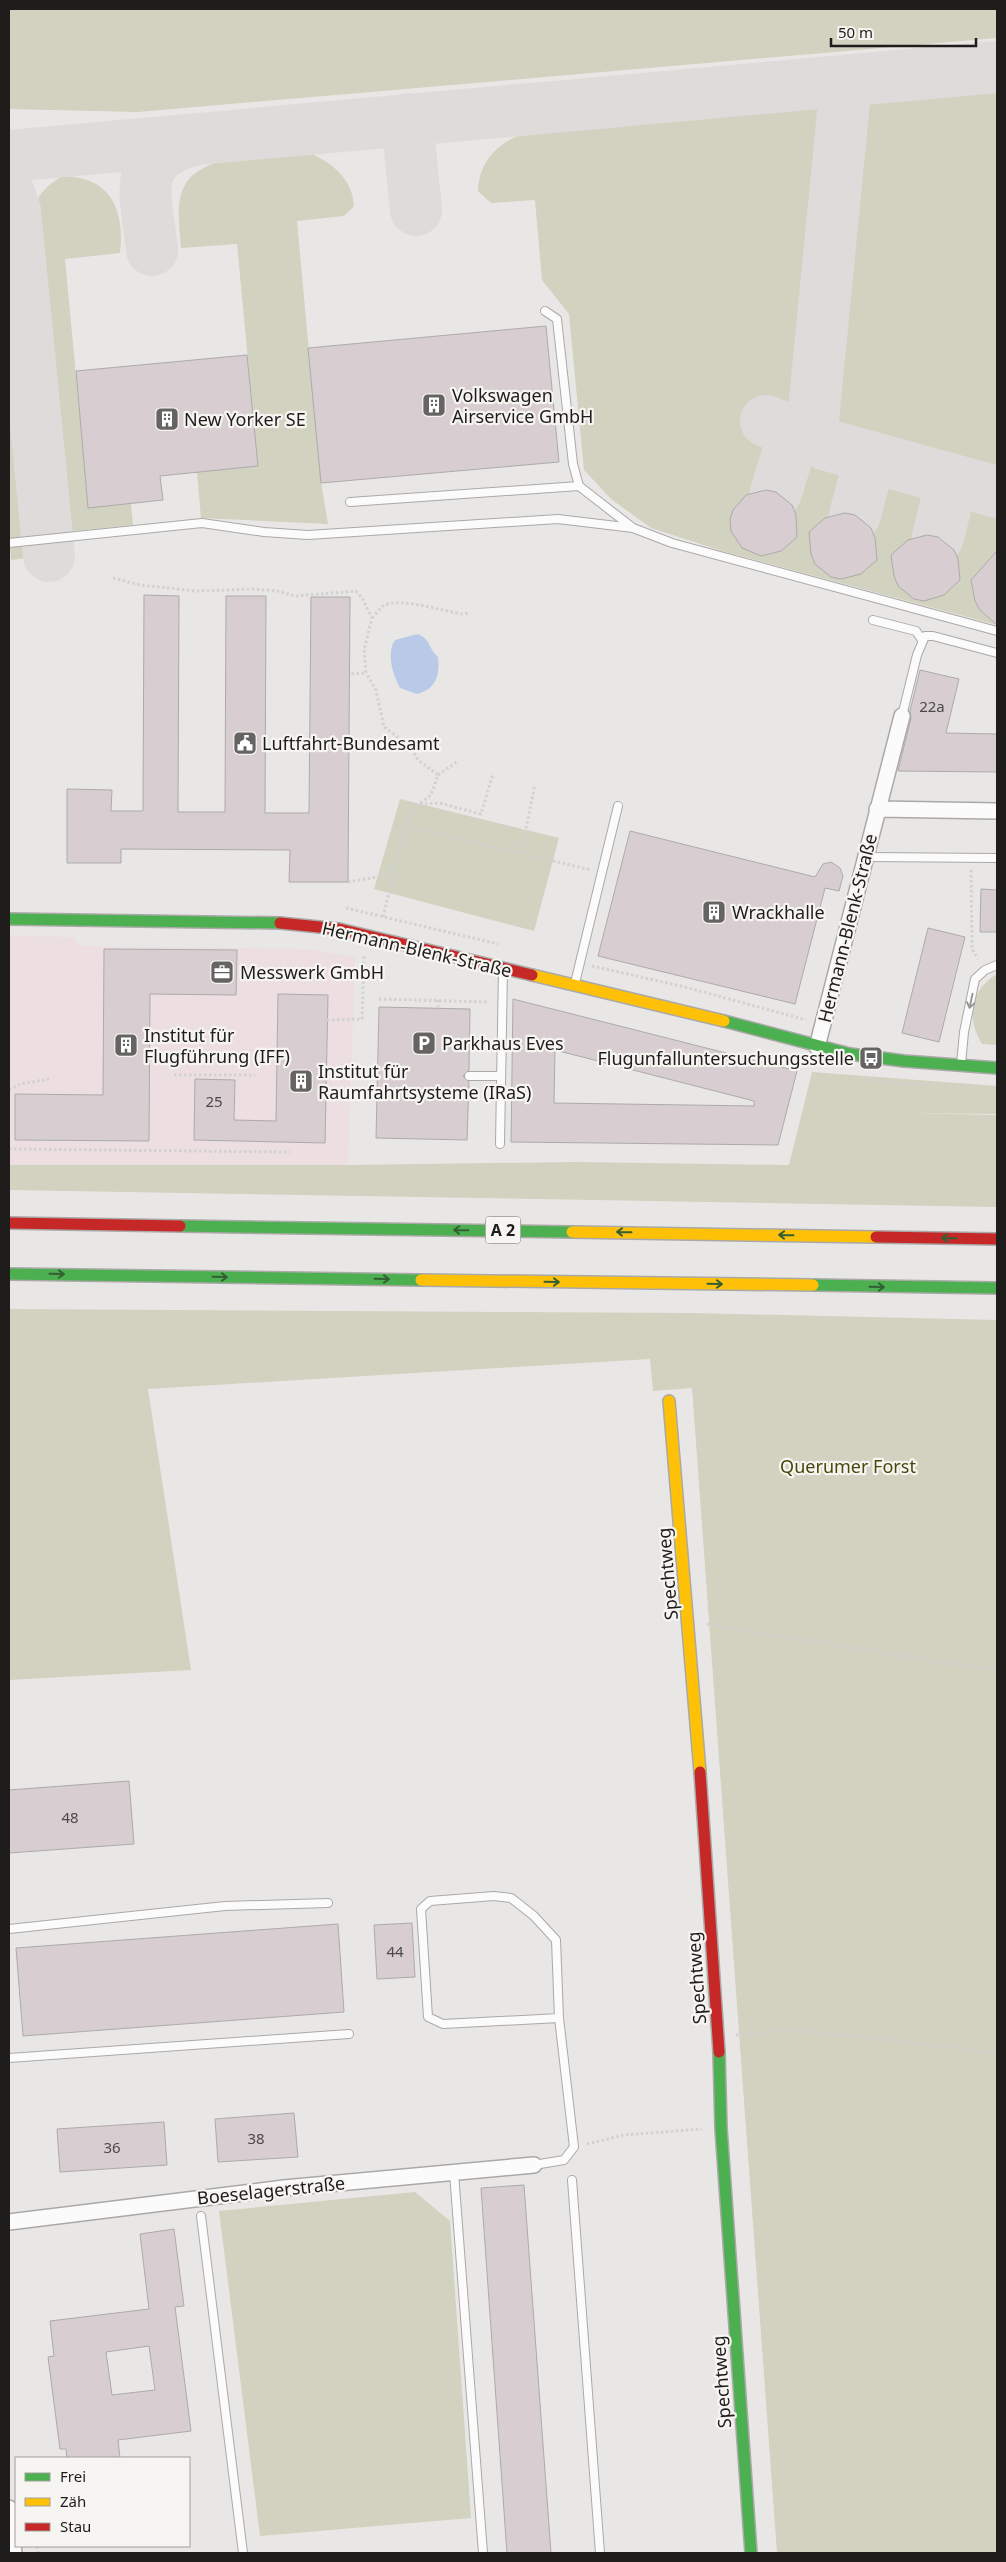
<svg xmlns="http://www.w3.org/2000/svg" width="1006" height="2562" viewBox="0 0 1006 2562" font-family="'Noto Sans',sans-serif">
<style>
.industrial{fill:#eddee1}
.green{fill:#d1d2c0}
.water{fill:#b8cae8}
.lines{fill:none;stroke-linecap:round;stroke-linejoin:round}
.taxiway{stroke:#dddcdb;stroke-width:52}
.building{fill:#d8cdd0;stroke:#acabaa;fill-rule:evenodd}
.lane-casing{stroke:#aaa9a7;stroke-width:10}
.street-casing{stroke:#aaa9a7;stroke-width:18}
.fast-casing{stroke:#aaa9a7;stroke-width:14}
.slow-casing{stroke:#aaa9a7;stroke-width:14}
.jam-casing{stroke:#aaa9a7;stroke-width:14}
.path{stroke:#d2d2d1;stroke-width:3;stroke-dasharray:2.5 2.5;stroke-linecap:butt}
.lane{stroke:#fcfbfb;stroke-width:8}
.street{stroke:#fcfbfb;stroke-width:15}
.fast{stroke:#4caf50;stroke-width:11}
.slow{stroke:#ffc107;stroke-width:11}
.jam{stroke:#c62828;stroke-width:11}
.oneway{stroke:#989797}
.oneway2{stroke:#335f33}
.labels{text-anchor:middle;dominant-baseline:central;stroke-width:4.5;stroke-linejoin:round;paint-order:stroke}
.number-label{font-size:15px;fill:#4c4949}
.shield{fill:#f7f5f1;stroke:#5f5e5c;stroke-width:1}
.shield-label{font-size:16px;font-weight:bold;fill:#1e1d1c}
.poi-label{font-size:18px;fill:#1e1d1c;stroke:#f7f5f1;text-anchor:start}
.street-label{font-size:18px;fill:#1e1d1c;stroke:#f7f5f1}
.park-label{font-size:18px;fill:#474809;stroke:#f7f5f1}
</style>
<rect width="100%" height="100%" fill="#e9e7e5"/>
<path class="industrial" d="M9,936L74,937L78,946L307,949L355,957L348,1165H9Z"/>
<path class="green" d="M9,9H997V38L138,112L9,109Z
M997,91V625L722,551L651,528L611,499L584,470L569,314L542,280L535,200L491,203L478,191C479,162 497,143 523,134Z
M309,153C332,162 353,180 354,206L344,216L297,221L321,483L328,524L201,518L197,472L258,466L237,244L181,248C178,208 171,177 218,162Z
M63,176C111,177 125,210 120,253L65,259L86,483L131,503L133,525L63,532L32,211C39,193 47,185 63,176Z
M9,295L34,557L11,560L9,534Z
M400,799L559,838L534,931L374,889Z
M997,974V1045L982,1044C966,1018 970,990 997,974Z
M812,1072L997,1086V1114L904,1113L997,1115V1207L9,1190V1165H348L575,1162L789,1165Z
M9,1309L693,1313L997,1320V2553H777L692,1388L653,1391L650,1359L148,1389L191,1670L9,1680Z
M415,2192L450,2221L471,2518L260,2536L219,2211Z"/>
<path class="water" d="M418,634C430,639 429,649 438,657C440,676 436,689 417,694L400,688C393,675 386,653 395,640Z"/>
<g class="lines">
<path class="taxiway" d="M407,119L416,210
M9,156L997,67
M9,193L15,211L49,556
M152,250C146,193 128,155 199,139
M766,421C780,426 797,435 812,430L827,445L997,492
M812,430L846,82
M776,492L795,431
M855,515L870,458
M938,537L952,480"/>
</g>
<path class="building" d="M546,326L559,462L321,483L308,348Z
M247,355L258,466L160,476L163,500L88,508L76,371Z
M766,490L776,492L792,505L796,515L797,537L781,551L761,556L742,548L731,531L730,520L733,510L746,495Z
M845,513L855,515L871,528L875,538L877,560L861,574L841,579L831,577L815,564L811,554L809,532L825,518Z
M927,535L938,537L954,550L958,559L960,580L944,595L924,601L914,599L898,586L894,576L891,555L908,540Z
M997,551V625L980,610L975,601L971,580Z
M144,595L179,596L178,812H225L226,596H266L265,813H309L311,597H350L348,882H289L290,850L121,849V863H67V789L112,790L111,811H143Z
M920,670L959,679L946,733L997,734V772L898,771L911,718L910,711Z
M630,831L815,877L823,864L831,862L840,868L843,876L839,891L825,888L795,1004L598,956Z
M981,889L997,890V932H980Z
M928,928L965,937L939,1042L902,1033Z
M104,949L237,950L236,995L150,994L149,1141L15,1140V1094L103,1095Z
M278,994L328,995L325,1143L194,1140L195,1079L235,1080L234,1120L276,1121Z
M513,999L797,1071L778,1145L511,1142ZM555,1050L754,1101V1106L554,1103Z
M379,1007L470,1009L469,1070L463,1076L469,1082L467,1140L376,1138Z
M129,1781L134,1844L9,1853V1790Z
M412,1923L415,1977L377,1979L374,1925Z
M338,1924L344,2012L23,2036L16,1948Z
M294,2113L298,2157L218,2162L215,2119Z
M164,2122L167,2165L60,2172L57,2129Z
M524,2185L551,2553H507L481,2188Z
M174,2229L184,2306L175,2307L191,2431L118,2440L120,2458H67L66,2449H60L48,2357L54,2356L50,2321L149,2309L140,2234ZM149,2346L155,2390L112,2395L106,2352Z"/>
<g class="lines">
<g class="lane-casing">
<path id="lane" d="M545,311L557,319L573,464L579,486
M350,502L579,486L633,528
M9,543L202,523L264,532L308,535L558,519L633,528L672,543L997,631
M873,620L916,631L922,640
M902,716L917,655L925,636H933L997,653
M866,857L997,858
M575,983L618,806
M961,1064L964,1032L975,979L985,970L997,965
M469,1076H501
M500,1144L503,969
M9,1929L225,1906L328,1903
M9,2058L349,2034
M534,2165L564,2160L574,2147L559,2018L556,1940L534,1916L511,1898L494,1896L430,1901L421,1909L428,2017L443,2024L559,2018
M454,2173L483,2553
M572,2180L600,2553
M201,2216L243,2553"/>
</g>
<g class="street-casing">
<path id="street" d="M877,809L997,811
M817,1047L902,716
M9,2222L284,2188L534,2165
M9,2508L14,2553"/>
</g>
<g class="fast-casing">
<path id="fast" d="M9,919L280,923
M724,1021L850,1054L904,1061L997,1068
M180,1226L572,1232
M9,1274L421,1280
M813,1285L997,1288
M719,2052L721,2128L751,2553"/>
</g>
<g class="slow-casing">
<path id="slow" d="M532,975L724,1021
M572,1232L876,1237
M421,1280L813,1285
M669,1401L700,1772"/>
</g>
<g class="jam-casing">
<path id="jam" d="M280,923L339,929L532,975
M9,1223L180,1226
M876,1237L997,1239
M700,1772L719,2052"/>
</g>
<path class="path" d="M113,578L140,585L197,591L254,589L277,591L295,596L356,591L362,598L372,618L364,650L366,673L349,674
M372,618C376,614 379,609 383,606C399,596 445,612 463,614L470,613
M438,775L458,761
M420,804L439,803L481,814L493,774
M407,826L591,870
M521,853L535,784
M971,870L972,949L978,959
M348,882L377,877L395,867L409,817L419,804L431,795L438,775L418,760L410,746L384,727L376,690L366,673
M346,908L498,944
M383,917L395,867
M592,966L685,987L806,1020
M379,999L489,1002
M438,1000V1009
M327,1020L362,1019L364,955
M174,1075H255
M864,1078L887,1083L935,1085
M9,1090L20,1084L49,1079
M9,1149L290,1152
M707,1624L997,1671
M736,2035L786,2030L875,2038L997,2053
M587,2144L624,2135L702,2129
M37,2546L38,2553"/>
<use href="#lane" class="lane"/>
<use href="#street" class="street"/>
<use href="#fast" class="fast"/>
<use href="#slow" class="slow"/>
<use href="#jam" class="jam"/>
</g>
<defs><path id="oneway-shaft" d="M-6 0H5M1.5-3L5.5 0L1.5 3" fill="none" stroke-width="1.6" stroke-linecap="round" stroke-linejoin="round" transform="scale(1.25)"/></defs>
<use class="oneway" href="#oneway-shaft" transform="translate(971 1001) rotate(102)"/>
<g class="oneway2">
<use href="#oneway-shaft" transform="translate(461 1230) rotate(-179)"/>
<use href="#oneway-shaft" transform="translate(624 1232) rotate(-179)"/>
<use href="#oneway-shaft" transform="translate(786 1235) rotate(-179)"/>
<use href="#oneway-shaft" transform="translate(949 1238) rotate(-179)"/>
<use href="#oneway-shaft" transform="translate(57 1274) rotate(1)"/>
<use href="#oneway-shaft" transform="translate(220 1277) rotate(1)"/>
<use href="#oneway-shaft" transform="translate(382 1279) rotate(1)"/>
<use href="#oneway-shaft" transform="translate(552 1282) rotate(1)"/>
<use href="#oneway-shaft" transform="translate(715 1284) rotate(1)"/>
<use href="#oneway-shaft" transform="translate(877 1287) rotate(1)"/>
</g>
<defs>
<g id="building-square" transform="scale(1.25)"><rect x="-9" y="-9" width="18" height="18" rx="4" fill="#656462" stroke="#f7f5f1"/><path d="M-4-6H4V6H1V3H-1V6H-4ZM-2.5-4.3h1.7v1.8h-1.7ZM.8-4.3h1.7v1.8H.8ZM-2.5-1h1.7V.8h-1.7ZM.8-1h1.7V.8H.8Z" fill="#fff"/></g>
<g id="civic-square" transform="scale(1.25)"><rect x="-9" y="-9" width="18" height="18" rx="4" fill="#656462" stroke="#f7f5f1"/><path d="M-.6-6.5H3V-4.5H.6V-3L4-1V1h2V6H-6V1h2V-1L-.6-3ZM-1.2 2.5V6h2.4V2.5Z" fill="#fff"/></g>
<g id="office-square" transform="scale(1.25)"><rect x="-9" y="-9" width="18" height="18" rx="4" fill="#656462" stroke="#f7f5f1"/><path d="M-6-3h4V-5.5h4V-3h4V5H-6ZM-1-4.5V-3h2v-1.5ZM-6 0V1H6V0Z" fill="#fff"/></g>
<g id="parking-square" transform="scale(1.25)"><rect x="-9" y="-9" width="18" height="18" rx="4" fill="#656462" stroke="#f7f5f1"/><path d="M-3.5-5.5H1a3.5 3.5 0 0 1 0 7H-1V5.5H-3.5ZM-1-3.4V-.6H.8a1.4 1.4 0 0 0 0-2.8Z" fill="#fff"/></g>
<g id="bus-square" transform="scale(1.25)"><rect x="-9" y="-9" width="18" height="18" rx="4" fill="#656462" stroke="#f7f5f1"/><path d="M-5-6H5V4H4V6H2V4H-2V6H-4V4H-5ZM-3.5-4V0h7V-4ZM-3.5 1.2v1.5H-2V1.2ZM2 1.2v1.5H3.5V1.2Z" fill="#fff"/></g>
</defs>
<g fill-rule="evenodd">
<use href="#building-square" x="434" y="405"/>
<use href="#building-square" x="167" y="419"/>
<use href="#civic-square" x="245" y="743"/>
<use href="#building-square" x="714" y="912"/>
<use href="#office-square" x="222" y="972"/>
<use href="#parking-square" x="424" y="1043"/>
<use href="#building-square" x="126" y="1045"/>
<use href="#bus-square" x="871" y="1058"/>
<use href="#building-square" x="301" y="1081"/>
</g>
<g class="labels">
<g class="number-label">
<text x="932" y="706">22a</text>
<text x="214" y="1101">25</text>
<text x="70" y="1817">48</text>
<text x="395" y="1951">44</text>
<text x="256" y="2138">38</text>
<text x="112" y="2147">36</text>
</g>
<rect class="shield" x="485.5" y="1216.5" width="35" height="27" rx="4"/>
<g class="shield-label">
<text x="503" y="1230">A 2</text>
</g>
<g class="poi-label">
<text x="452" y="395">Volkswagen<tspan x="452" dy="21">Airservice GmbH</tspan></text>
<text x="184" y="419">New Yorker SE</text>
<text x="262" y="743">Luftfahrt-Bundesamt</text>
<text x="732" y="912">Wrackhalle</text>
<text x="240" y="972">Messwerk GmbH</text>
<text x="144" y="1035">Institut für<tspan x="144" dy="21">Flugführung (IFF)</tspan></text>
<text x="442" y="1043">Parkhaus Eves</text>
<text x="854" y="1058" text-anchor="end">Flugunfalluntersuchungsstelle</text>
<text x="318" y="1071">Institut für<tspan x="318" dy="21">Raumfahrtsysteme (IRaS)</tspan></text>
</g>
<g class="street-label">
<text transform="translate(847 928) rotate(-76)">Hermann-Blenk-Straße</text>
<text transform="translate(417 949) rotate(13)">Hermann-Blenk-Straße</text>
<text transform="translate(667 1574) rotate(-95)">Spechtweg</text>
<text transform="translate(696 1978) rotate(-94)">Spechtweg</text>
<text transform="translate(271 2190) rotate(-6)">Boeselagerstraße</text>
<text transform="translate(721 2382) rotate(-94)">Spechtweg</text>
</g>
<g class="park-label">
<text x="848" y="1466">Querumer Forst</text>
</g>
</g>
<rect width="1006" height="2562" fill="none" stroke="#1e1d1c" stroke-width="20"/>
<rect x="15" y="2457" width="175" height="90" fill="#f7f5f1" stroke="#a09f9c"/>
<rect x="25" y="2473" width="25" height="8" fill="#4caf50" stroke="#a09f9c"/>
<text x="60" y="2482" font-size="15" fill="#1e1d1c">Frei</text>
<rect x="25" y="2498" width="25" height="8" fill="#ffc107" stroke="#a09f9c"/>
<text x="60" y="2507" font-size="15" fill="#1e1d1c">Zäh</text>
<rect x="25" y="2523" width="25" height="8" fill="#c62828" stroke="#a09f9c"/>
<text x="60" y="2532" font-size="15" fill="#1e1d1c">Stau</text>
<path d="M831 38v8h145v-8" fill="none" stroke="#1e1d1c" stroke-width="2.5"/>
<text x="838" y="38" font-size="15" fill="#1e1d1c" stroke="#f7f5f1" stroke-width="4" paint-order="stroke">50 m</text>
</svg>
